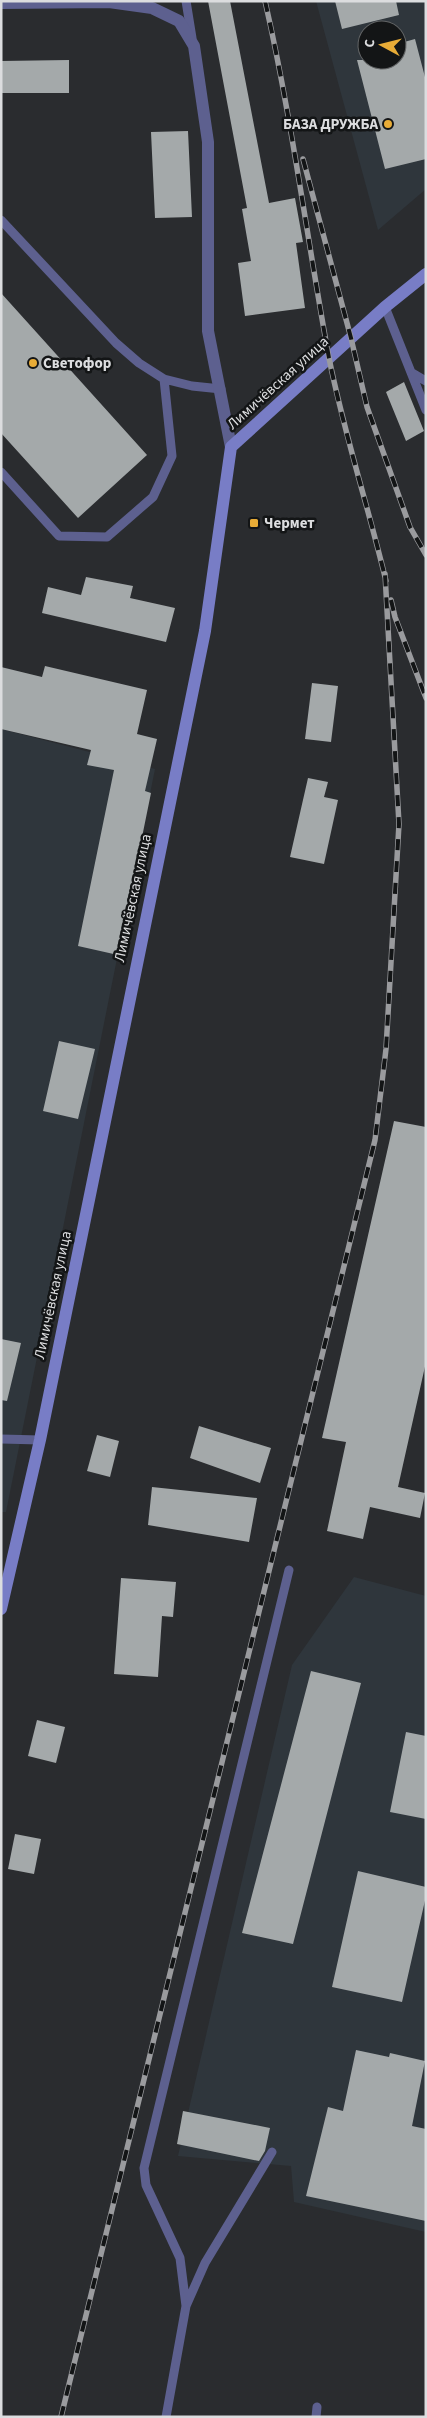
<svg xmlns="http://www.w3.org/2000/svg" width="427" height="2418" viewBox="0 0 427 2418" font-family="'Source Sans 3',sans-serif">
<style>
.built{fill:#2f363c;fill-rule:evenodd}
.building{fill:#a4a9aa}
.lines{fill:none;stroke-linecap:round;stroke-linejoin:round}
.lane{stroke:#5d608f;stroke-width:9}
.street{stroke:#5d608f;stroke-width:12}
.secondary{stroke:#787dc6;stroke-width:12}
.rail-casing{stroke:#9a9b9e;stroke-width:5.5}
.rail{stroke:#131516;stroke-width:4;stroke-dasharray:11;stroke-linecap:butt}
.poi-dot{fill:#e8ac37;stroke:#131516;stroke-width:2}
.labels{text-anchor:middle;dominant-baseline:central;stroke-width:5;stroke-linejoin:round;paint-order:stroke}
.poi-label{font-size:15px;font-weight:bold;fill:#dcdddf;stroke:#131516;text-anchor:start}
.street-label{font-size:15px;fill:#dcdddf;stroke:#131516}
</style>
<rect width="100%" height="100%" fill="#2a2c2f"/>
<path class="built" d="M316,1H426V189L378,230ZM367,30H397V60H367Z
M1,729L155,769L6,1512H1Z
M354,1577L426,1596V2232L294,2202L291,2166L178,2156L292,1665Z"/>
<path class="building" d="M208,1H230L269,203L295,198L303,242L296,243L305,308L245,316L238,263L251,261L242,209L247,208Z
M335,1H396L399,15L342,29Z
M415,39L426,81V159L385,169L357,60H397V44Z
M69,60V93H1V61Z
M188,131L192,217L155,218L151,132Z
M1,293L147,455L78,518L1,433Z
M404,382L424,431L406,441L386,392Z
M86,577L133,586L130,598L175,608L166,642L42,613L48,587L81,595Z
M45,666L147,690L137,734L157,739L145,791L151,793L118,955L78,946L114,770L87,765L91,750L1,729V667L42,677Z
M312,683L338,686L331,742L305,739Z
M308,778L328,782L324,797L338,800L324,864L290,857Z
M59,1041L95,1049L78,1119L43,1111Z
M394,1121L426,1127V1362L398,1487L425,1493L420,1518L370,1507L363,1539L327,1531L346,1442L322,1438Z
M1,1339L21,1343L7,1401L1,1400Z
M199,1426L271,1448L260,1483L190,1458Z
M97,1435L119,1441L110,1477L87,1471Z
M152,1487L257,1498L249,1542L148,1525Z
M121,1578L176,1582L173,1617L162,1616L158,1677L114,1674Z
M311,1671L361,1683L293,1944L242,1933Z
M37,1720L65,1727L56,1763L28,1756Z
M406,1732L426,1736V1819L390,1812Z
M15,1834L41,1839L34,1874L8,1869Z
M358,1871L426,1887V1896L402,2002L332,1987Z
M356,2050L389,2057L390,2053L425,2061L412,2126L426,2129V2221L306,2196L328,2107L343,2111Z
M183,2111L270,2128L265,2151L259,2161L177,2144Z"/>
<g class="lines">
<path class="lane" d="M186,1L192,38
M1,220L116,343L139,363L164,379L192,386L221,389
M385,307L426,410
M412,373L426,381
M1,472L59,536L107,537L153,497L172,456L164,379
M1,1439L40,1440
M186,2306L180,2258L146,2185L144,2168L289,1570
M166,2417L186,2306L205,2263L272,2152
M316,2417L317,2407"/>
<path class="street" d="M1,3L109,2L152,8L179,21L194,46L208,142V331L231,447"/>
<path class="secondary" d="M1,1609L40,1440L205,631L231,447L385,307L426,274"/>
<g class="rail-casing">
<path id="rail" d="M265,1C292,119 307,239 329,358C344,433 368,506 386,581
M303,159L351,338L367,407L410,527L426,555
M391,600L395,617L426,698
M61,2417L375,1140L386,1049L399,824L385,574"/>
</g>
<use href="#rail" class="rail"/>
</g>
<g class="poi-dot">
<circle cx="388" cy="124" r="5"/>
<circle cx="33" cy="363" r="5"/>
<rect x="249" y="518" width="10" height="10" rx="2.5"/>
</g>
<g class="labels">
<g class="poi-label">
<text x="378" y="124" text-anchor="end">БАЗА ДРУЖБА</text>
<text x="43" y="363">Светофор</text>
<text x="264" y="523">Чермет</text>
</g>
<g class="street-label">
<text transform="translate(278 383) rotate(-42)">Лимичёвская улица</text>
<text transform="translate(133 898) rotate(-78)">Лимичёвская улица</text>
<text transform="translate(53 1295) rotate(-78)">Лимичёвская улица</text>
</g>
</g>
<rect width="427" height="2418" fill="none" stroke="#dcdddf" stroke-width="5"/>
<g transform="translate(382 45) rotate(277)"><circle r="24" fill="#131516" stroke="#636566"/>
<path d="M0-4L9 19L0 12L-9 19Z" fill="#e8ac37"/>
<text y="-8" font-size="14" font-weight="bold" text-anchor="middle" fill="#dcdddf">С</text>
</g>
</svg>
